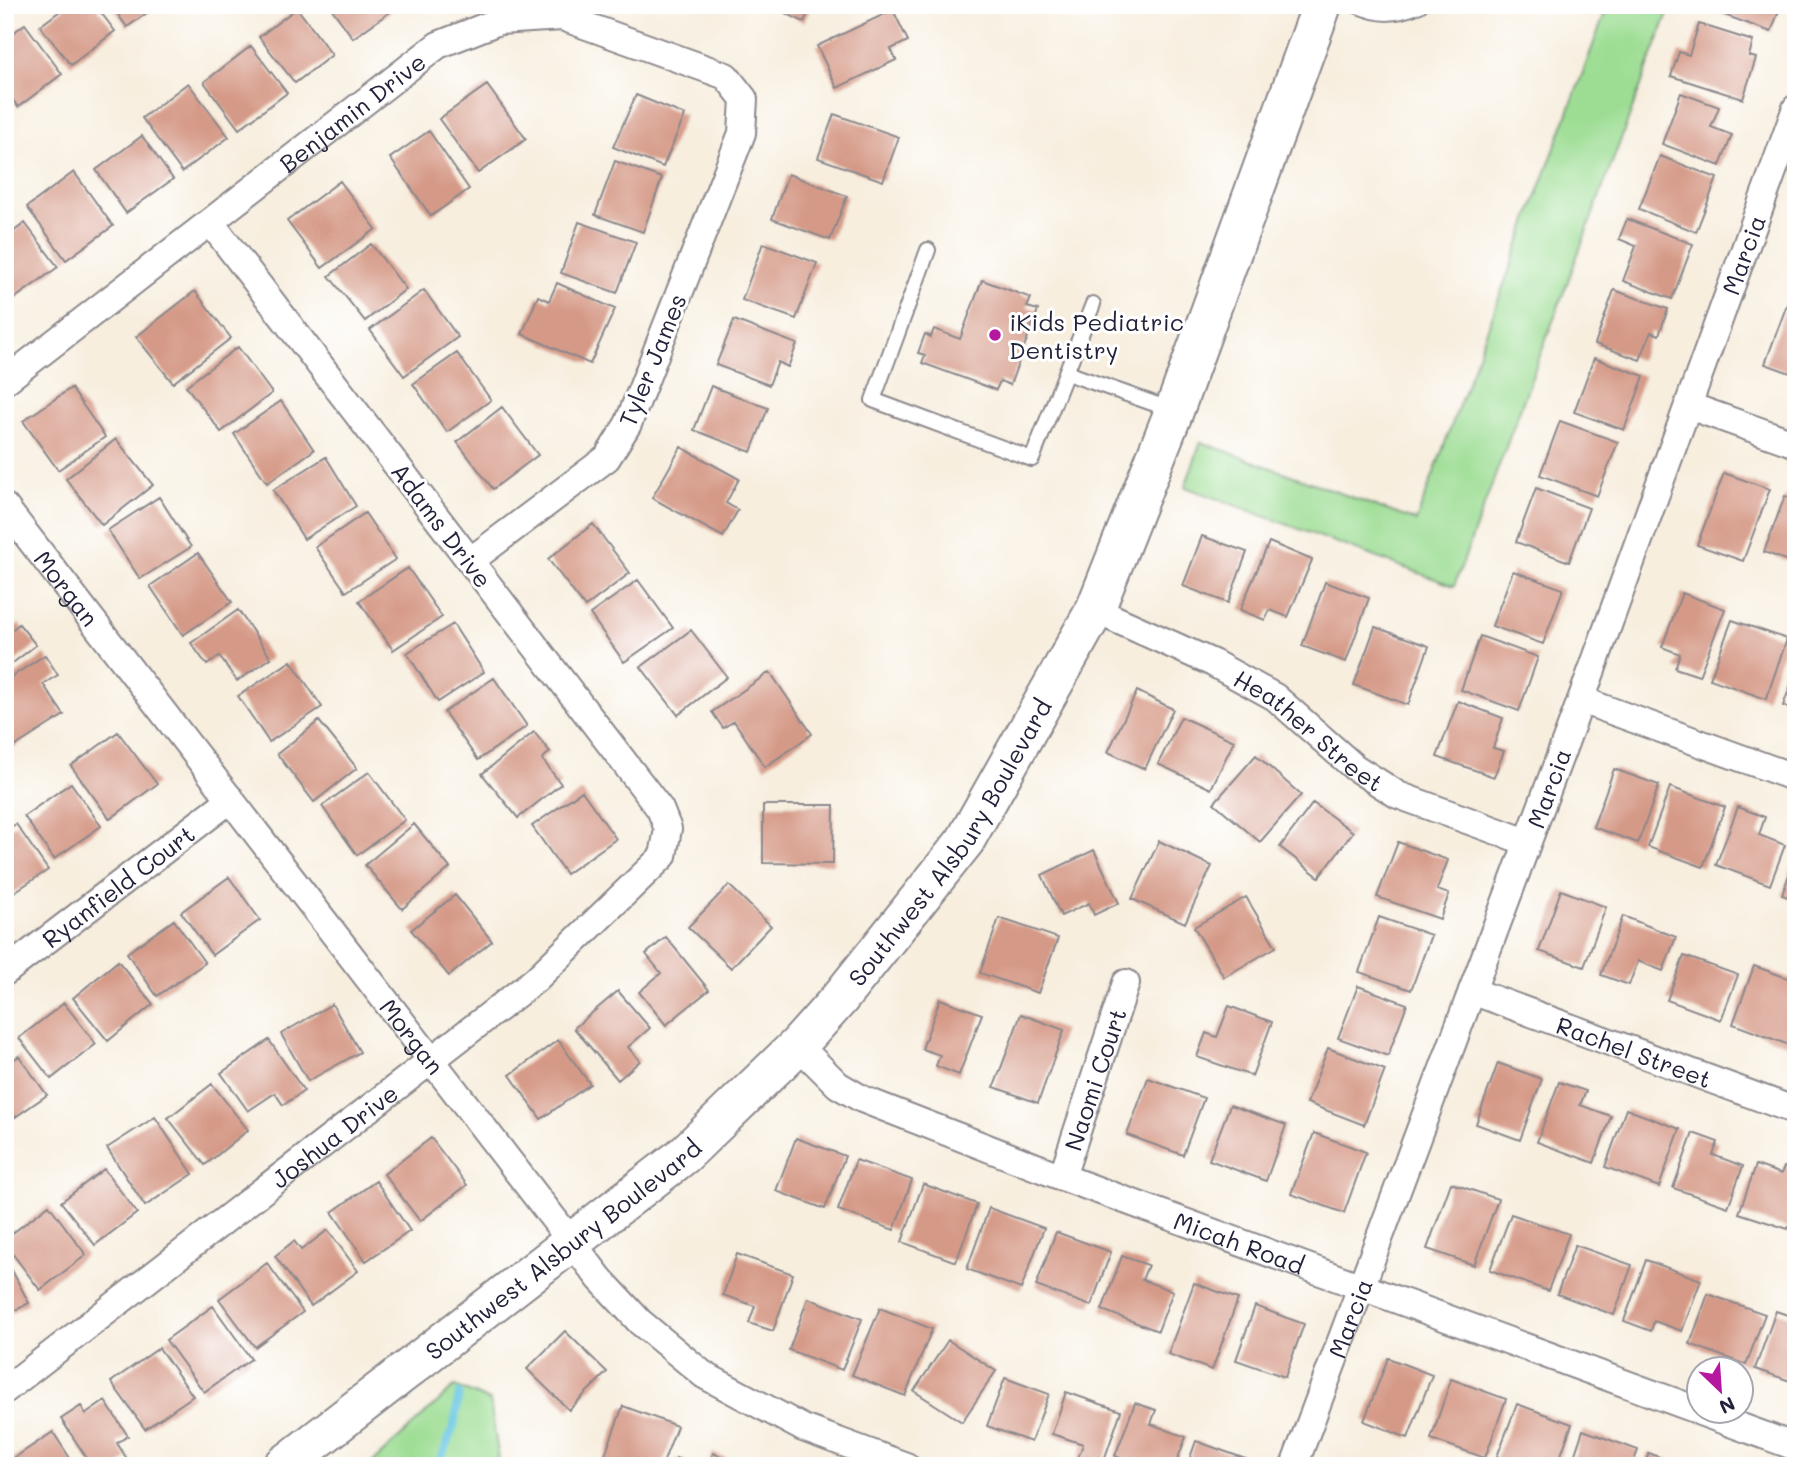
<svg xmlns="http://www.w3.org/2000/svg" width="1801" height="1471" viewBox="0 0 1801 1471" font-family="Mali,sans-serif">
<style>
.green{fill:#9cdd93;stroke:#5f8067;stroke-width:2}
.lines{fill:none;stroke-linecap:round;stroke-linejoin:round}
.stream{stroke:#65c5e3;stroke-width:8}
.building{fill:#d59a87}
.lane-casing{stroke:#8c888c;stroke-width:18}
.street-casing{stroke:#8c888c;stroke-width:30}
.secondary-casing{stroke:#8c888c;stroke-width:42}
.lane{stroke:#fff;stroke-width:14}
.street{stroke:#fff;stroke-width:26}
.secondary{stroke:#fff;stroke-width:38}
.poi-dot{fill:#b5179e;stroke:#fff;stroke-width:2.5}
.labels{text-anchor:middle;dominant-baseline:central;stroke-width:6;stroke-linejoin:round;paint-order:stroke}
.street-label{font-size:24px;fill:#22223b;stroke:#fff}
.poi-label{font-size:24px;fill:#22223b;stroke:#fff;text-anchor:start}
</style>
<rect width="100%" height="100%" fill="#fff"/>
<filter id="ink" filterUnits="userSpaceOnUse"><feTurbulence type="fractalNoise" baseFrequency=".0143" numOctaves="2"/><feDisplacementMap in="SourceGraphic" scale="14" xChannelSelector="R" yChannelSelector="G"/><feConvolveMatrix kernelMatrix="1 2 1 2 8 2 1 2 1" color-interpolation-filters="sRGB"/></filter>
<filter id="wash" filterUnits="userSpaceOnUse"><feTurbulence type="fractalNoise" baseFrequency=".00686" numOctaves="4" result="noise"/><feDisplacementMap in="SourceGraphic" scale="28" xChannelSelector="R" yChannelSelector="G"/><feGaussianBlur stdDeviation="1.57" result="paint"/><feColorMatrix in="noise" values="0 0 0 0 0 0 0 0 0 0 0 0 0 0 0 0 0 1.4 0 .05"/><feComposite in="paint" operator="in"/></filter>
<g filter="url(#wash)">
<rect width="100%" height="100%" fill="#f7eede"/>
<path class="green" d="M1608,5H1671L1454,586L1185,487L1201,442L1416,521Z
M455,1386L490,1401L500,1466H369Z"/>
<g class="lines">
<path class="stream" d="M438,1466L454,1426L459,1394"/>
</g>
<g id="blocks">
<path class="building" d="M62,5H95L115,31L71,65L40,26L64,8Z
M111,5H158L127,27Z
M329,5H400L353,38Z
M768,5H812L804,22Z
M1718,5H1772L1780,8L1771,32L1716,12Z
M297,8L332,55L295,83L259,37Z
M893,10L908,41L891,49L896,60L837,88L817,46Z
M25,24L62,74L18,107L5,90V39Z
M1699,24L1753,41L1749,56L1756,58L1743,99L1671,76L1679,52L1689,55Z
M251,46L287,93L239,129L204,82Z
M188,83L229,137L182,172L142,118Z
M487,85L526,139L478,173L439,119Z
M1681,93L1719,107L1711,127L1732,135L1720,166L1662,144Z
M636,95L685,115L663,167L613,147Z
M5,111L12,120L5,125Z
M834,114L899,137L883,181L818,158Z
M429,131L469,189L431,216L390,158Z
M142,136L173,179L126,213L96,170Z
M1660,156L1717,178L1696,232L1639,209Z
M615,161L662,178L643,232L595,215Z
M74,172L113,226L66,260L27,207Z
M788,174L847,196L830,240L772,219Z
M340,181L376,229L322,268L287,221Z
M1627,219L1693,244L1672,299L1623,281L1636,246L1619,239Z
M579,222L636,242L617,293L561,273Z
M25,223L58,267L11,301L5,293V238Z
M763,243L817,263L796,319L742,300Z
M371,244L406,289L365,321L329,276Z
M982,280L1031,298L1027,307L1038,310L1010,385L1000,381L996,390L922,363L925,355L918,353L925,334L931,337L934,329L960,339Z
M557,283L615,309L590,364L522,334L538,296L549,301Z
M424,290L458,337L404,376L370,330Z
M1614,290L1668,309L1659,335L1651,332L1640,360L1595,344Z
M195,291L231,338L173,383L136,337Z
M1789,299L1796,302V375L1765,364Z
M734,320L797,344L788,367L778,362L769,385L716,365Z
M238,347L272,393L221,432L186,386Z
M457,353L491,400L447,432L413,384Z
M1594,358L1644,376L1624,430L1574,412Z
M711,386L768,408L751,452L694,430Z
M71,388L105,437L58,470L23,421Z
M281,401L314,450L267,483L234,434Z
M502,407L538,455L493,489L457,442Z
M1560,421L1618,442L1597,496L1540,475Z
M116,439L153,485L102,525L66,479Z
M681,447L739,479L726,503L738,510L723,537L652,498Z
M326,457L356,506L304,539L273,490Z
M1724,473L1770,489L1743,561L1697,545Z
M1536,488L1589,508L1569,562L1516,542Z
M1785,496L1796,500V564L1764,552Z
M159,497L191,547L140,579L108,530Z
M365,513L396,559L346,592L315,547Z
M593,524L630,573L585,607L548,559Z
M1202,536L1247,552L1228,603L1183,586Z
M1269,542L1312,560L1288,617L1270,610L1265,620L1240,610Z
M198,553L232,602L183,635L150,586Z
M408,568L442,617L393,650L359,601Z
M1513,571L1563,589L1543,644L1492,626Z
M638,580L673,628L624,662L590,614Z
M1325,582L1369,598L1346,662L1302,646Z
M1682,593L1725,609L1699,676L1675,668L1680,654L1662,647Z
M238,610L271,658L237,681L219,656L207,665L191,643Z
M1732,620L1787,639L1766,699L1710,679Z
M19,624L36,645L5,669V625L10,631Z
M453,624L484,672L438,702L407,653Z
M1375,627L1429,646L1408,705L1354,685Z
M691,630L727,677L678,715L641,667Z
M1480,636L1538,657L1519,711L1461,690Z
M45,655L58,675L43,684L64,715L11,749L5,740V681Z
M291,661L322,707L269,742L238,696Z
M770,672L812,734L765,767L734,721L723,728L712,712Z
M1795,673H1796V711L1783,706Z
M494,678L527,726L478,760L444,712Z
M1137,691L1173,709L1145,769L1108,752Z
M1458,701L1503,718L1493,748L1504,751L1494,777L1437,757Z
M1181,717L1234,741L1211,789L1158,764Z
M319,721L357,768L314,802L277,754Z
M118,732L157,784L110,819L71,766Z
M534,732L550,752L542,759L561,784L518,818L482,774Z
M1256,755L1301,795L1260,842L1214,803Z
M1614,769L1659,785L1638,843L1593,827Z
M369,772L405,820L357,855L322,806Z
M71,783L101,826L54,859L24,816Z
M1670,787L1725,807L1703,867L1648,847Z
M582,791L616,839L566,874L532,826Z
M1313,803L1353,832L1319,877L1280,847Z
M763,805H834L833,864L763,863Z
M1738,807L1765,817L1759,835L1785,845L1770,885L1716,865Z
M16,824L48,870L5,898V831Z
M414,824L450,868L402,909L365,865Z
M1159,841L1212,866L1185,923L1132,899Z
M1398,842L1448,860L1437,890L1449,894L1440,919L1377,897Z
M1094,850L1119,903L1094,915L1089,903L1061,916L1042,875Z
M1795,858H1796V900L1782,895Z
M229,877L260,920L212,955L181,912Z
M729,885L771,926L731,968L688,927Z
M1561,890L1606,907L1584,967L1539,951Z
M455,895L492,941L449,976L411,930Z
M1246,897L1276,947L1224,977L1194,927Z
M1623,916L1676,937L1663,971L1638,961L1629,985L1601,975Z
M1379,917L1431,935L1411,990L1359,972Z
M999,918L1058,938L1038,993L980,973Z
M174,920L205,963L157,996L127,953Z
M666,937L709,990L666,1025L639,992L661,973L646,954Z
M1684,956L1738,975L1721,1020L1667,1000Z
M118,961L153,1004L108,1041L73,998Z
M1754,966L1796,981V1026L1789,1045L1733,1024Z
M1358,986L1407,1004L1388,1056L1338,1038Z
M618,991L650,1028L628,1047L640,1061L618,1080L574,1028Z
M940,999L982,1014L959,1075L936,1066L940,1055L922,1049Z
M64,1003L96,1044L51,1079L19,1038Z
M332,1004L360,1052L308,1081L281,1034Z
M1229,1006L1272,1022L1252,1076L1197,1057L1206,1033L1217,1037Z
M1021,1014L1064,1030L1038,1103L994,1087Z
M269,1040L304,1091L283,1105L275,1093L248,1111L221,1073Z
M558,1040L590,1084L541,1119L510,1075Z
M1328,1048L1385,1070L1364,1125L1307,1103Z
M19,1056L47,1095L5,1124V1066Z
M1498,1063L1542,1079L1520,1140L1476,1124Z
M1148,1078L1204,1098L1183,1155L1127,1135Z
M1559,1082L1586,1091L1580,1105L1611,1116L1594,1163L1537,1142Z
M212,1084L248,1130L205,1165L168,1118Z
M1230,1105L1286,1125L1266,1181L1209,1160Z
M1626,1109L1680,1129L1659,1187L1605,1167Z
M155,1117L193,1174L145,1206L107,1148Z
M1314,1133L1366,1152L1344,1213L1291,1194Z
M1693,1133L1718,1142L1713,1155L1743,1166L1728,1207L1673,1188Z
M431,1138L467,1185L420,1221L384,1174Z
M796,1138L845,1156L825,1209L776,1191Z
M856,1160L912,1180L894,1230L838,1210Z
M1756,1165L1781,1174L1784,1167L1796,1171V1208L1788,1229L1739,1213Z
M104,1169L137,1213L95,1245L61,1202Z
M376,1181L410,1231L366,1261L332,1212Z
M1451,1183L1498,1199L1474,1265L1427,1249Z
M923,1184L977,1204L956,1262L902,1242Z
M49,1205L86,1255L40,1290L5,1244V1239Z
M989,1208L1044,1228L1021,1289L967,1269Z
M1511,1214L1569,1234L1548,1291L1490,1270Z
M328,1230L358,1271L311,1306L275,1256L294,1241L301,1250Z
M1056,1232L1111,1252L1091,1306L1036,1286Z
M1575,1245L1632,1265L1614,1315L1557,1294Z
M737,1254L793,1274L773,1331L749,1323L755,1306L723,1295Z
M1122,1256L1148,1265L1142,1280L1173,1291L1158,1331L1102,1310Z
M5,1257L29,1303L5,1316Z
M1646,1260L1701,1280L1682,1331L1654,1321L1651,1331L1624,1321Z
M267,1263L303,1312L255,1347L219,1299Z
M1194,1283L1238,1299L1212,1370L1168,1354Z
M1708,1294L1765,1314L1746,1365L1690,1344Z
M808,1298L862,1319L842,1370L789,1350Z
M213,1306L251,1359L204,1392L166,1340Z
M1255,1306L1304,1324L1285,1377L1236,1360Z
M880,1308L932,1329L905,1396L852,1375Z
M1776,1311L1796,1318V1383L1755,1369Z
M565,1331L607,1372L569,1410L527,1369Z
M948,1340L996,1371L962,1422L914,1391Z
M159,1348L193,1396L145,1429L111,1382Z
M1388,1358L1432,1375L1408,1438L1364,1421Z
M1005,1378L1049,1394L1031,1442L987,1426Z
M1451,1379L1506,1399L1485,1458L1431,1439Z
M1066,1392L1121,1411L1102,1466L1077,1461L1083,1444L1052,1434Z
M105,1401L128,1436L117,1443L127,1459L118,1466H92L61,1419L81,1406L86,1414Z
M1135,1403L1156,1410L1151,1424L1186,1437L1175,1466H1142L1115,1456Z
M1517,1404L1572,1424L1557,1466H1506L1495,1462Z
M623,1406L677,1426L662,1466H601Z
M1583,1430L1638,1450L1632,1466H1571Z
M53,1432L75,1466H5V1464Z
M1196,1441L1251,1461L1250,1466H1187Z
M713,1453L738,1463L737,1466H708Z
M1649,1453L1675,1463L1674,1466H1644Z
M676,1458L695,1466H673Z"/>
</g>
</g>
<g filter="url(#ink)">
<use href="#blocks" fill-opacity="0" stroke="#8c888c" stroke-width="2"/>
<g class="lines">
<g class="lane-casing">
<path id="lane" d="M1356,5C1381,16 1395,15 1420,5
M928,250L873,400L1032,459L1093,304
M1067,373L1172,410"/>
</g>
<g class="street-casing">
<g id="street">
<path id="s1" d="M5,381L438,45L499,21L562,17L726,76L744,99L742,133L628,424L607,458L470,561"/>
<path d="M1689,406L1796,444"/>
<path id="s2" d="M5,507L600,1279L640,1322L704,1375L803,1428L906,1466"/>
<path id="s3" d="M1095,610L1213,663L1275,697L1354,767L1398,795L1527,842"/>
<path d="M1581,700L1796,778"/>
<path id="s4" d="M5,972L231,799"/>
<path id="s5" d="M1472,991L1796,1111"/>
<path id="s6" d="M798,1045L838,1085L862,1099L1062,1177L1700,1411"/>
<path id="s7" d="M1062,1177L1126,983"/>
<path id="s8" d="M5,1390L535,980L663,856L668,829L660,809L211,223"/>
<path d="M1700,1412L1796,1447"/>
<path id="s9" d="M1294,1466L1581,700L1796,108"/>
</g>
</g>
<g class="secondary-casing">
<g id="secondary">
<path id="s10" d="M283,1466L684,1155L798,1045L840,998L965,841L1095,610L1174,411L1322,5"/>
</g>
</g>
<use href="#lane" class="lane"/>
<use href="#street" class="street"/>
<use href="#secondary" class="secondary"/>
</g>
</g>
<circle class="poi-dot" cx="995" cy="335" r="7"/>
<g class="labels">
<g class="street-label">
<text stroke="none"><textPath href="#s1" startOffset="439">Benjamin Drive</textPath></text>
<text stroke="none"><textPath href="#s9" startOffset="1292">Marcia</textPath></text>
<text transform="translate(652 360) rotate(-68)">Tyler James</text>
<text transform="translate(442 525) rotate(53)">Adams Drive</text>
<text stroke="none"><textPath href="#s2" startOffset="102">Morgan</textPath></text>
<text stroke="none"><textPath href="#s3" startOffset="247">Heather Street</textPath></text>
<text stroke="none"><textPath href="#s9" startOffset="724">Marcia</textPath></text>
<text stroke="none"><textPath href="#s10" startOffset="920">Southwest Alsbury Boulevard</textPath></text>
<text stroke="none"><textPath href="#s4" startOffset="142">Ryanfield Court</textPath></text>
<text stroke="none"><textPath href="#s2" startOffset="668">Morgan</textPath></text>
<text stroke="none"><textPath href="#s5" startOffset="173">Rachel Street</textPath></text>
<text stroke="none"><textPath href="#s7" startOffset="103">Naomi Court</textPath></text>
<text stroke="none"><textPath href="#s8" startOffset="416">Joshua Drive</textPath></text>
<text stroke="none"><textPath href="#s6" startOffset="488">Micah Road</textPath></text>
<text stroke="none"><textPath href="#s10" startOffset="354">Southwest Alsbury Boulevard</textPath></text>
<text stroke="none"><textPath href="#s9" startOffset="158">Marcia</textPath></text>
</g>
<g class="poi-label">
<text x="1009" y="321">iKids Pediatric<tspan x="1009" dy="28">Dentistry</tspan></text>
</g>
</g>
<rect width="1801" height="1471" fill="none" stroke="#fff" stroke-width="28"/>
<g transform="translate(1720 1390) rotate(155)"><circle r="33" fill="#ffffff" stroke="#a7a7b1" stroke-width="2"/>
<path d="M0-5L12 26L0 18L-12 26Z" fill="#b5179e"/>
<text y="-10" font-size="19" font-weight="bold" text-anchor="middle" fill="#22223b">N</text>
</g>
</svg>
